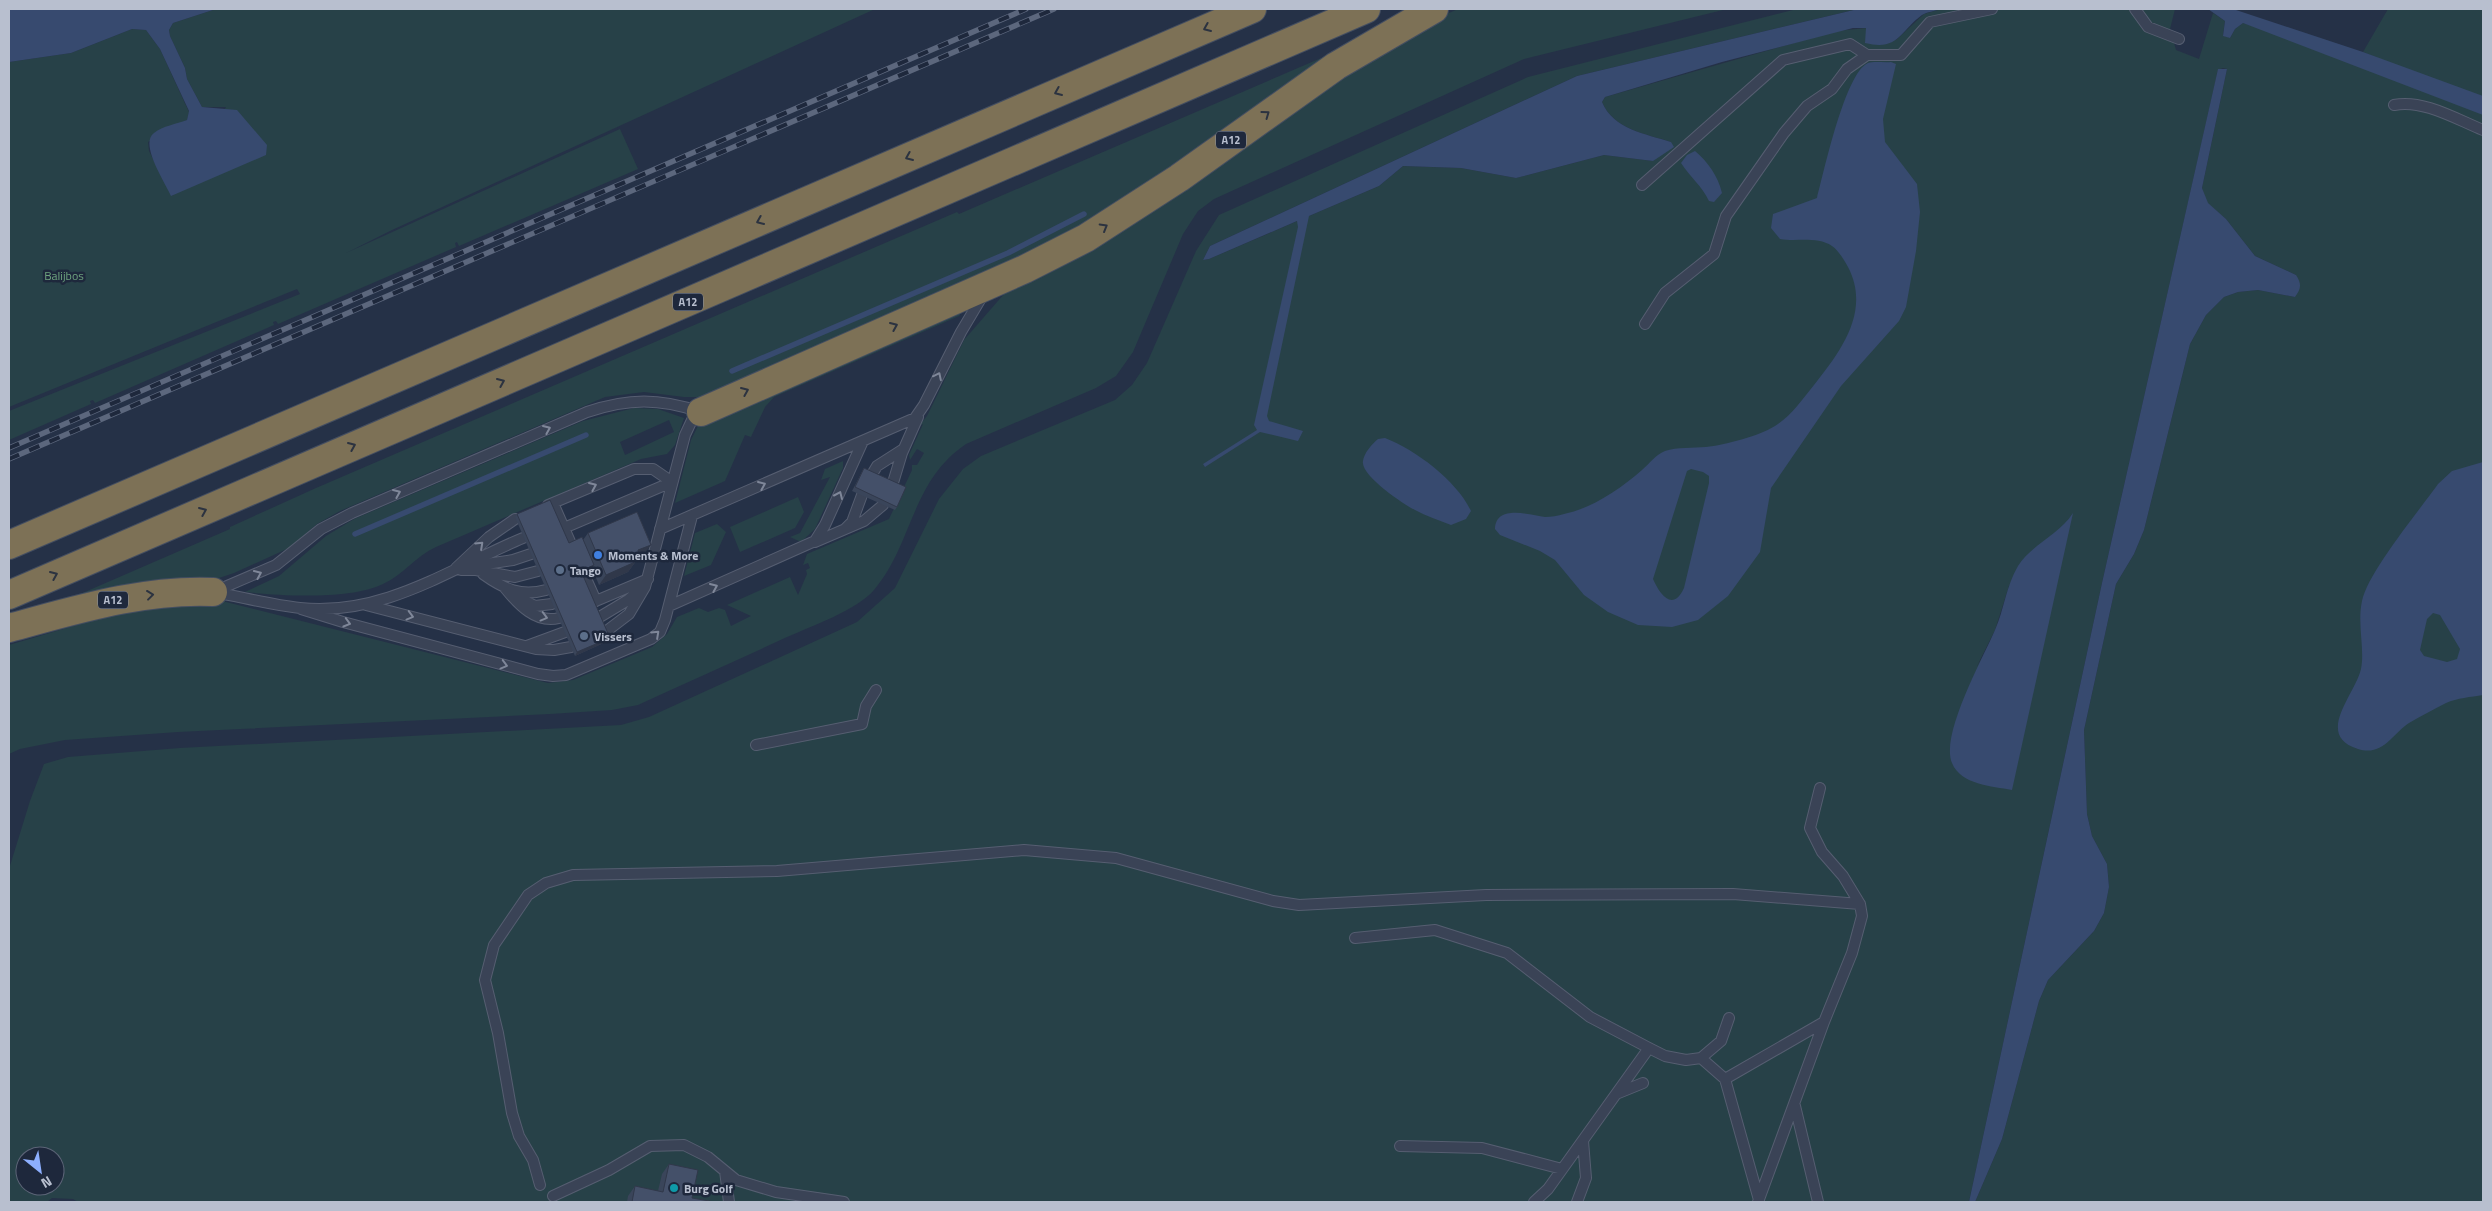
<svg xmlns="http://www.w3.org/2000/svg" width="2492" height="1211" viewBox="0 0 2492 1211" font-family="'Titillium Web',sans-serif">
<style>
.green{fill:#274148;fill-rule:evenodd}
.water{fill:#374a6f;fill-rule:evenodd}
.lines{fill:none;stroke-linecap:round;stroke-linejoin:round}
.stream{stroke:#374a6f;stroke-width:5.5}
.lane-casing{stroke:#565e71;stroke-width:12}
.highway-casing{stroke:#444e61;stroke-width:30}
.lane{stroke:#3a4356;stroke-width:10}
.highway{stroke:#7d7156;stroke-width:28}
.rail-casing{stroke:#5c677d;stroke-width:5.5}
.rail{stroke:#1e283c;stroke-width:4;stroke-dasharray:11;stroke-linecap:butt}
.wall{fill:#3a455a}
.shaded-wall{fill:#30384a}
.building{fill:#445069;stroke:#30384a}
.oneway{stroke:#2c3340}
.oneway2{stroke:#7f8799}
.shop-dot{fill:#3f7fe0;stroke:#1e283c;stroke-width:2}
.service-dot{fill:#5c6f8a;stroke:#1e283c;stroke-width:2}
.culture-dot{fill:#0f9aa8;stroke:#1e283c;stroke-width:2}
.labels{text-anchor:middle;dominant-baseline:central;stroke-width:5;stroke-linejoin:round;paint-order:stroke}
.shield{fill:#1e283c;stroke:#8a92a3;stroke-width:1}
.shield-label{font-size:11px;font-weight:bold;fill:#b8bfcf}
.park-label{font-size:12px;fill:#6da27e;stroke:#1e283c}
.poi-label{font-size:12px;font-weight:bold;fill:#b8bfcf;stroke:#1e283c;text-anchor:start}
</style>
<rect width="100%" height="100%" fill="#253147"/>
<path class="green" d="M216,9H875L392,230L346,253L620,129L638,169L459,246L457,242L455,243L456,247L278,324L276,321L273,322L274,325L95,403L93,400L90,401L91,404L9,440V411L300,294L297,289L9,407V62L71,53L132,29L146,30L160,49L189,112L187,120L148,142L149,151L172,196L226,107H202L187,79L185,68L170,36L169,30L173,23Z
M1458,9H1727L1524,59L1214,199L1198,211L1183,234L1133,352L1116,376L1096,388L966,444C911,481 913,544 874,590C857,610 812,626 787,637C738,660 688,682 638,705L612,710L550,714L178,732L65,740L20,749L9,754V645L144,605L222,601L548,683L573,680L652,647L667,634L677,617L699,608L708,612L719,608L725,610L731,626L751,616L727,605L790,577L798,595L807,574L806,570L810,568L808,563L803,565L807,554L889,519L912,470V465H917L924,453L917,449L910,460L909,455L923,424L918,427L927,416L964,340L1004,294L1222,156L1424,24Z
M1797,9H1858L1577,76L1210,246L1203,260L1209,259L1379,186L1403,166L1461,168L1516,178L1604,155L1653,161L1671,142C1646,134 1613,129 1602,102L1605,97L1836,31L1867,28L1896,40L1924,14L1941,9H2175L2170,29L2176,50L2199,59L2213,13L2225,21L2223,35L2230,38L2235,29L2243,23L2378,58L2363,52L2388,9H2483V1202H1975L2002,1139L2039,1001L2048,980L2094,931L2104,913L2109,887L2107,864L2092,836L2087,814L2084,730L2116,584L2134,554L2144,530L2190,344L2206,315L2224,297L2238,292L2258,290L2295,297L2296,275L2255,256L2226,219L2207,203L2202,188L2227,69L2223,68L2218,70L2102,583L1969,1202H78L73,1199L52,1198L47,1202H9V869L30,801L44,764L68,757L180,748L621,725L649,717L857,622L895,588L939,499L963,469L981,456L1115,400L1132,385L1147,363L1196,251L1219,215L1528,77ZM2071,519L1977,666L1995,630L2009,586L2050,538ZM25,1156H55V1186H25Z
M1356,43L1110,216L708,397H684L644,392L605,397L340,511L317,524L289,548L234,573L210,581L71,598L230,529V527L316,488L957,212L959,214Z
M962,312L959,316L774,397L765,407L751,437L745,435L725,481L675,503L691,440L700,422Z
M634,408L658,409L684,418L675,445L667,454L641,459L436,547C416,556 403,575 383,584C351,600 281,596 245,592L279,576L326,536L354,519L583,421ZM669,420L674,432L625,455L620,442Z
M843,461V468L815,529L801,542L790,537L800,533L830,477L821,480L825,469Z
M798,497L804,512L795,528L740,552L730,527Z
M717,524L726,532L711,565L684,576L695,533Z"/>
<path class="water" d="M9,9H216L173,23L169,30L170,36L185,68L187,79L202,107L237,110L267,145L266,155L171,196C165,182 139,144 154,133C163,126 176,124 187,120L189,111L160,49L146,30L132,29L71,53L9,62Z
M1858,9H1941C1935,11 1927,12 1922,15C1899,32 1899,51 1865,43L1866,28H1853L1722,62L1605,97L1602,102C1613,129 1646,134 1671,142L1674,147L1653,161L1604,155L1516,178L1461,168L1403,166L1379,186L1309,216L1267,416L1269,421L1303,431L1298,441L1260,432L1205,467L1203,464L1257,430L1254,425L1298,227L1297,221L1209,259L1203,260L1210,246L1577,76Z
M2208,9H2233L2363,52L2483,96V115L2243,23L2235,29L2230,38L2223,36L2225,21Z
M1891,62L1896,64L1883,119L1885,142L1917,184L1920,212L1916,251L1906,307L1899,321L1841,386L1771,488L1760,552L1728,596L1698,620L1672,627L1638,625L1608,612L1584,595L1555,560L1540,551L1500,535L1495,529C1496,504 1529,515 1545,517C1551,517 1558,516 1564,514C1593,508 1620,489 1642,470C1650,463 1655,455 1665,451C1677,447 1694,448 1706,447C1725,445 1759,436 1775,426C1791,416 1802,400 1814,385C1841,351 1871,311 1848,267C1844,260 1839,251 1832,246C1817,236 1796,242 1780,239L1771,228L1773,214L1817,198C1824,172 1845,73 1868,63C1874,61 1885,63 1891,62ZM1691,469L1703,472L1709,476V483L1684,588C1673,612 1660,595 1653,579L1687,471Z
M2218,69H2227L2202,188L2208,203L2226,219L2255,256L2296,275C2302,284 2301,289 2295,297L2258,290L2238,292L2224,297L2206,315L2190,344L2144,530L2134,554L2116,584L2084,730L2087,814L2092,836L2107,864L2109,887L2104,913L2094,931L2048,980L2039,1001L2002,1139L1975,1202H1969L2102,583Z
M1695,151C1708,162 1718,176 1722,193L1714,202L1709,201C1702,186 1690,177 1681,163L1687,155Z
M1385,438C1416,450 1457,481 1471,511L1466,519L1451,525C1439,520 1426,516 1415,510C1403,504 1360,475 1363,461C1364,453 1372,444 1378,439Z
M2483,462V695C2471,697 2457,698 2446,703C2434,709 2421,716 2409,723C2393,733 2383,757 2358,749C2314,735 2355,695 2361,669C2365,649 2357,624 2362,601C2368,572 2419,511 2438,484L2452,471ZM2433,613L2440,615L2460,649L2457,659L2447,662L2424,656L2420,650L2427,619Z
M2073,513L2012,790C1992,786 1961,785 1952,763C1940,735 1983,658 1995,630C2004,610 2006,586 2018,566C2032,544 2059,535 2073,513Z"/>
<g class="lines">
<path class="stream" d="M732,371L1008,253L1084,214
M355,534L586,435"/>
<g class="lane-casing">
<path id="lane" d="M2135,9L2148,27L2179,39
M2394,105C2423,99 2456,119 2483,130
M1642,185L1783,60L1850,44L1867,55
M1645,324L1665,293L1714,254L1726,216L1784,133L1807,106L1832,89L1847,69L1867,55H1901L1930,22L1992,9
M871,476L877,466L902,450
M892,486L902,453L918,417
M553,503L571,544
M548,505L634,469H653L672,482L564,528
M660,529L915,418L924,405L961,332L983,295
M845,529L852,522L862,495
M815,542L864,521L883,505
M473,566L513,560L531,554
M456,568L489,537L515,519
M461,570H476L515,577L538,571
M583,572L596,601
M483,574C504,589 521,597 546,590
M505,588C518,604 536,624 559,618
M213,592L276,565L321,529L352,513L587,412C629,398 659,398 701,412
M214,592C242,597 271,605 300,608C383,617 451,568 523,538
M519,598L535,606L552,604
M591,603L648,579
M366,605L536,649L554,650L571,647
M669,606L815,541L825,525L863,441
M301,609L343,622L538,674L553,676L566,675L651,639L660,632L665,620L692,516
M598,618L628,600L642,588
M604,633L629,614L645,587L685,435L692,420L700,412
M527,646L565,632
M756,745L862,724L866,706L876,690
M1355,938L1435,930L1507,953L1590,1017L1649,1048L1665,1056L1686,1060L1701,1058L1721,1041L1729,1018
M1701,1058L1725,1079L1759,1200
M1725,1079L1824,1022
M1616,1094L1643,1083
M1795,1106L1818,1202
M1400,1146L1482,1148L1562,1169
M725,1171L729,1202
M540,1185L533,1160L519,1136L512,1113L498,1033L485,980L494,945L528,895L546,883L573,875L777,871L1024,850L1116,858L1273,901L1299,905L1486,895L1733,894L1860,904
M553,1196L609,1170L650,1146L684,1145L708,1157L736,1180L776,1192L844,1202
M1534,1202L1548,1189L1649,1048
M1577,1202L1586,1178L1583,1141
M1758,1202L1824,1022L1852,953L1862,916L1860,904L1843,876L1822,852L1810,828L1820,788"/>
</g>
<g class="highway-casing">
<path id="highway" d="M701,412L1025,269L1086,238L1179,178L1336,66L1434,9
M9,545L1252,9
M9,595L1366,9
M9,628C76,610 142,589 213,592"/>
</g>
<use href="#lane" class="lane"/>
<use href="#highway" class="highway"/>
<g class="rail-casing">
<path id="rail" d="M9,448L1026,9
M9,459L1054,9"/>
</g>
<use href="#rail" class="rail"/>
</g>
<path class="wall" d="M864,468L897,507L895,510L852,491Z
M517,514L569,543L583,540L588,533L644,554L639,557L628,572L599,585L592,568L582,573L610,638L608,641L575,656L515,517Z
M669,1164L692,1198L715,1202H627L628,1196L635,1186L658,1191L662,1174Z"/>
<path class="shaded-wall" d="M651,545L644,554L631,560L638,550Z
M639,557L628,572L599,585L606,575Z
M594,565L592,568L578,574L581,571Z
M610,638L608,641L575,656L577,652Z"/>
<path class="building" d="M864,468L906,487L897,507L855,487Z
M550,500L569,543L582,537L594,565L581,571L610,638L577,652L517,514Z
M637,512L651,545L638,550L639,557L635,562L606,575L588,533Z
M669,1164L698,1170L692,1198L715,1202H632L635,1186L663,1192Z"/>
<defs><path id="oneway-chevron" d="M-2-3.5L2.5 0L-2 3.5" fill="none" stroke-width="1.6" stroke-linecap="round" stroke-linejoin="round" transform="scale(1.25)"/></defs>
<g class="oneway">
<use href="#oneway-chevron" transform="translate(1207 28) rotate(157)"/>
<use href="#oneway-chevron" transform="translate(1058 92) rotate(157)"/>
<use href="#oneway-chevron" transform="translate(1266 114) rotate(-36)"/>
<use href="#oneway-chevron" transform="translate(909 157) rotate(157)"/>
<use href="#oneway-chevron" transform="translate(760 221) rotate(157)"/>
<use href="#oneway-chevron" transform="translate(1104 227) rotate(-30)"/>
<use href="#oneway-chevron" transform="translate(894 326) rotate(-23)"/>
<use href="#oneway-chevron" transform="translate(501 382) rotate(-23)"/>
<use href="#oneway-chevron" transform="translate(745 391) rotate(-23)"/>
<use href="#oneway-chevron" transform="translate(352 446) rotate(-23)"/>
<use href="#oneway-chevron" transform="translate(203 511) rotate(-23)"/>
<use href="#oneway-chevron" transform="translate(54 575) rotate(-23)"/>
<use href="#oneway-chevron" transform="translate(150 595) rotate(-7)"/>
</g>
<g class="oneway2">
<use href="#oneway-chevron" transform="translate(938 376) rotate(-64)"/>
<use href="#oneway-chevron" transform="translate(547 429) rotate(-23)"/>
<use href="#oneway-chevron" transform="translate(762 485) rotate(-23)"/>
<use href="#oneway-chevron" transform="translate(593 486) rotate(-23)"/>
<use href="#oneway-chevron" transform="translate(397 493) rotate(-23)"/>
<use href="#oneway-chevron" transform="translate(839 495) rotate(-66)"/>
<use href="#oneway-chevron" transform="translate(480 545) rotate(-43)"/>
<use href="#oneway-chevron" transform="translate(258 574) rotate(-24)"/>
<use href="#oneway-chevron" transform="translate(714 587) rotate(-23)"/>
<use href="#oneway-chevron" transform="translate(410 616) rotate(15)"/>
<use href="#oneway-chevron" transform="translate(544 617) rotate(15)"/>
<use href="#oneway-chevron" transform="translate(347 623) rotate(16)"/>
<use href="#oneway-chevron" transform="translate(656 634) rotate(-43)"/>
<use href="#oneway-chevron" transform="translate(504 665) rotate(15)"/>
</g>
<circle class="shop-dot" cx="598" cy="555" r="5"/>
<g class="service-dot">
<circle cx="560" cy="570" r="5"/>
<circle cx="584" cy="636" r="5"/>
</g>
<circle class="culture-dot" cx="674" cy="1188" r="5"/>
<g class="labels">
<g class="shield">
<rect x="1216" y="131.5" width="30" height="17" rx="4"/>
<rect x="673" y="293.5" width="30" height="17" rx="4"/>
<rect x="98" y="591.5" width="30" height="17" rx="4"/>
</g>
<g class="shield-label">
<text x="1231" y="140">A12</text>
<text x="688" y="302">A12</text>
<text x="113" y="600">A12</text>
</g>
<g class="park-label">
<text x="64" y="275">Balijbos</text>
</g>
<g class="poi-label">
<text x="608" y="555">Moments &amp; More</text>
<text x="570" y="570">Tango</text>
<text x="594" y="636">Vissers</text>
<text x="684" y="1188">Burg Golf</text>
</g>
</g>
<rect width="2492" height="1211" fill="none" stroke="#b8bfcf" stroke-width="20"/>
<g transform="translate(40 1171) rotate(150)"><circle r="24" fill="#1e283c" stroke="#5c6477"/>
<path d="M0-4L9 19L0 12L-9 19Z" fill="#8dafff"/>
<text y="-8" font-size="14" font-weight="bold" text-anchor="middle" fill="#b8bfcf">N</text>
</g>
</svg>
